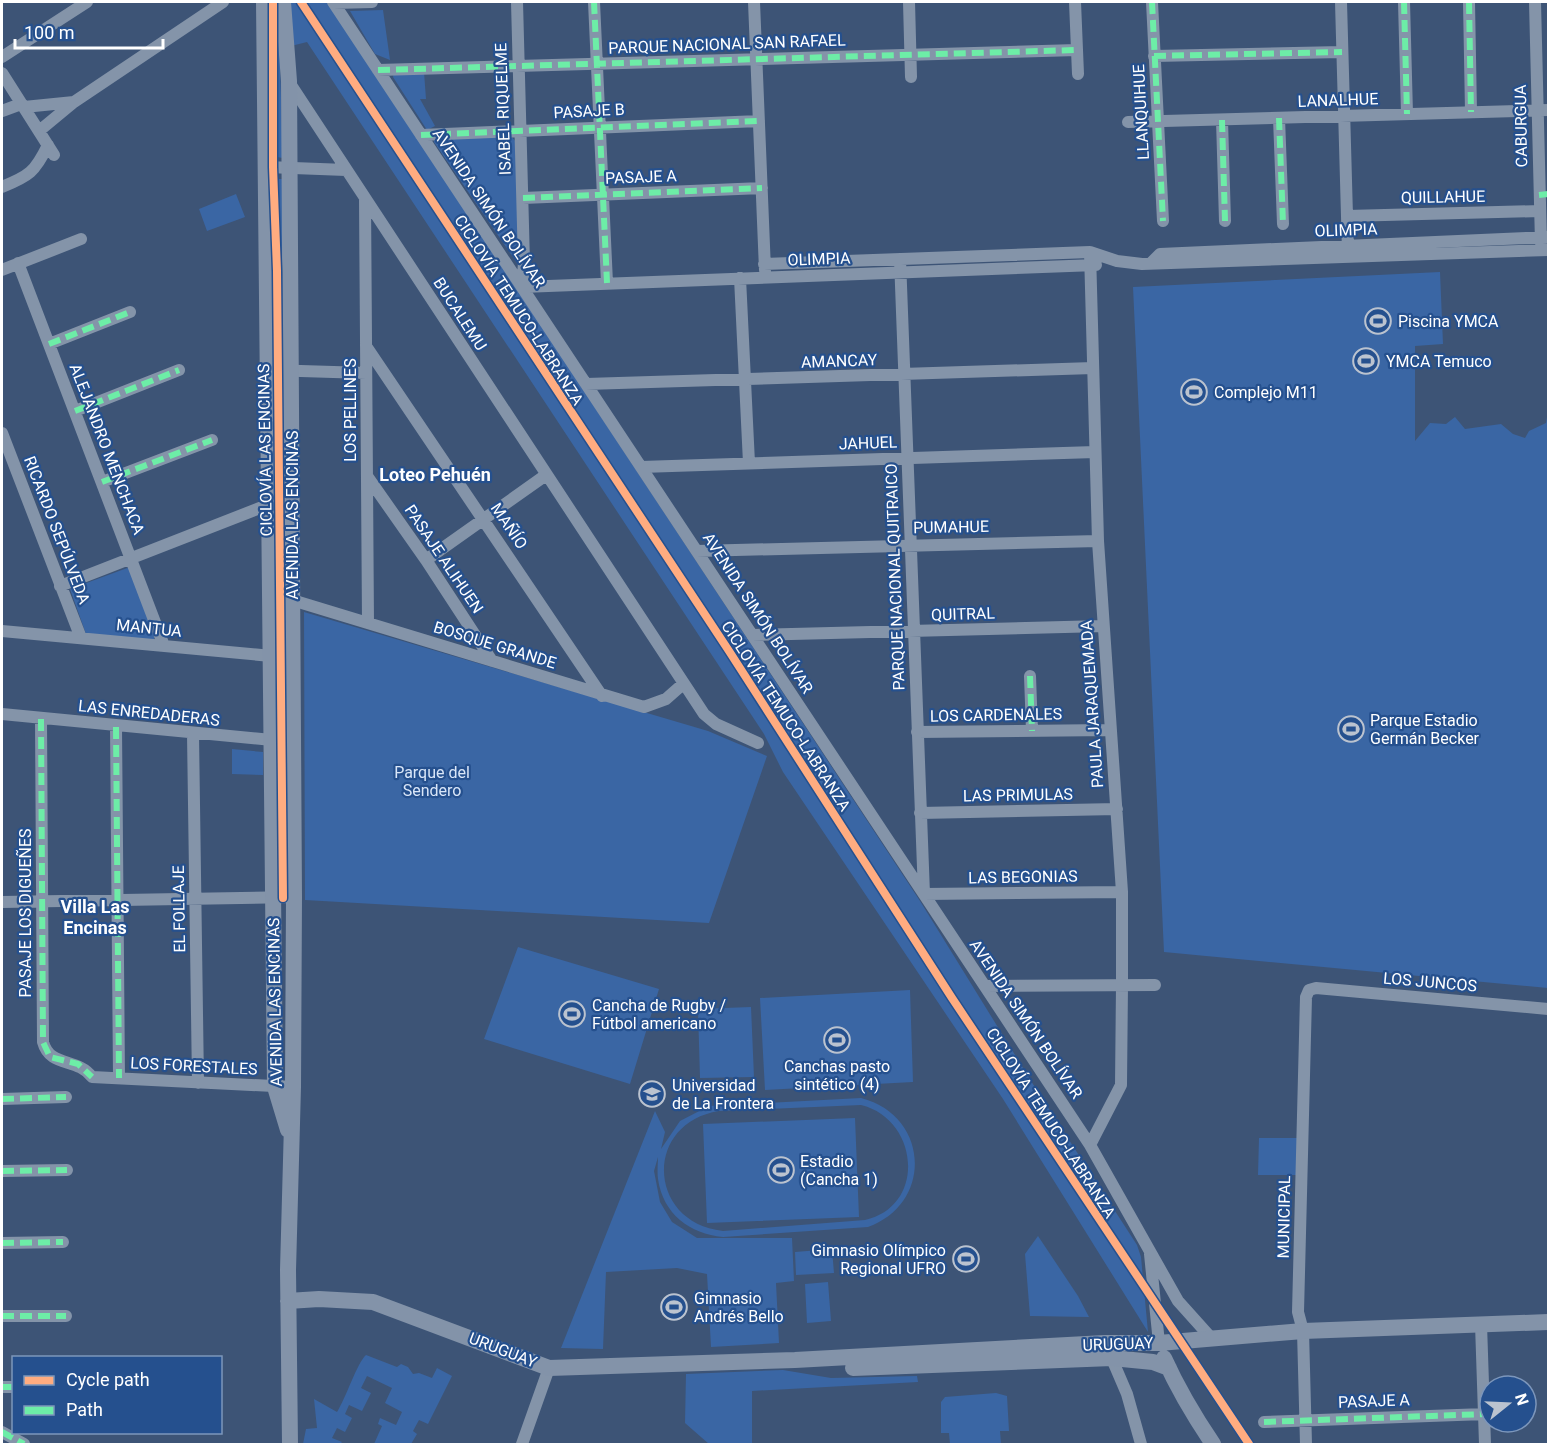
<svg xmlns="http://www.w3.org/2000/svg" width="1550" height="1446" viewBox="0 0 1550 1446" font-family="Roboto,sans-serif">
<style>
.green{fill:#3a66a4;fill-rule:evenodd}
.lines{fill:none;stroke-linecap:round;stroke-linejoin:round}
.minor{stroke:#8494a9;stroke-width:12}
.major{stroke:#8393a9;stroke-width:16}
.quiet{stroke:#6deda7;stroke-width:6;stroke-dasharray:12 6;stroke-linecap:butt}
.cycleway-casing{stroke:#25508e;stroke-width:11}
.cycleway{stroke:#ffac80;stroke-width:8}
.labels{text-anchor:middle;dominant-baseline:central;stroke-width:4.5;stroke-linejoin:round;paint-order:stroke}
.street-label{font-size:16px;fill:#fff;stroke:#25508e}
.poi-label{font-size:16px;fill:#fff;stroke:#25508e;text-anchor:start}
.park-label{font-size:16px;fill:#d9e6f8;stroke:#25508e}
.neighbourhood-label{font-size:18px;font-weight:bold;fill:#fff;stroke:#25508e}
</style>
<rect width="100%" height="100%" fill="#3d5476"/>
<path class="green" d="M288,2H328L920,901L1036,1089L1137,1245L1141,1257L1148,1332L1003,1099L783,772L764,734L307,42L291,46Z
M383,10L390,60L375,54L350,11Z
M268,34L279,37L283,158L270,156Z
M394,72H424L426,99H420L435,126L427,130L393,77Z
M511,136L517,143L520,262L517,263L434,142V139Z
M276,179H286L285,265H275Z
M236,194L245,217L207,231L199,209Z
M1440,272L1443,344L1415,346V441L1430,423L1446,424L1455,417L1465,429L1501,424L1513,434L1525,438L1529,431L1546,423L1548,411V988L1164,952L1133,287Z
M285,278L287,363H275L274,279Z
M272,380L286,381L288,634H275Z
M130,567L154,635V640L86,634L70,589Z
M304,612L708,731L767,756L709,923L305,900Z
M232,749L263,752V775L232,774Z
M518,947L659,989L630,1084L484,1039Z
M910,990L913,1082L765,1090L760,998Z
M751,1007L754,1077L700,1078L698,1009Z
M861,1098C929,1115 934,1203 868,1227L723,1237C690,1234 663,1214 658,1179C657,1172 658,1162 658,1157L654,1171L660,1202L672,1222L697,1238H792L794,1281L776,1283L779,1343L711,1347L707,1274L677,1268L606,1272L603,1349L561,1348L655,1111L665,1132L661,1149L680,1121L709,1106ZM861,1105C919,1119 927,1206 865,1220L723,1231C647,1223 643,1123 719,1111Z
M855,1118L859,1217L707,1223L703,1124Z
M1259,1138H1299L1298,1175H1258Z
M1038,1236L1078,1296L1089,1317L1030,1316L1025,1254Z
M832,1249L834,1273L796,1275L795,1252Z
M828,1282L831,1321L807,1323L805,1284Z
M366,1355L397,1367L401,1364L408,1367L413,1374L419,1373L432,1378L437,1368L452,1376L428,1424L419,1420L413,1431L417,1434L411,1444H374L382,1426L378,1424L380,1418L396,1425L402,1412L385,1403L392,1388L367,1376L361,1388L371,1393L362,1411L349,1405L345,1414L352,1418L345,1432L337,1428L332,1438L342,1442L340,1444H303L306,1429L317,1428L314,1399L337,1412C346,1398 357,1363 366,1355Z
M783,1370L831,1378L917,1376L918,1382L752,1391V1444H709L685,1423L686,1374Z
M996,1393L1007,1396L1009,1431H1000L1001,1444H950L949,1433H941V1402L945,1397Z"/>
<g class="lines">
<path class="minor" d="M333,2L1090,1145L1178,1301L1213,1340
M517,2L524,263L522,287
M594,2L607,283
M754,2L765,270
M909,2L911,77
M1075,2L1078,74
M1152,2L1163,221
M1341,2L1348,252
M1404,2L1407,114
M1469,2L1471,112
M1535,2L1541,243
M334,3L372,2
M1154,56L1342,52
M2,57L87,2
M378,70L1077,50
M2,73L54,155
M289,82L704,714L716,724L758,743
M24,107L74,102L223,2
M2,111L21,104
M1279,118L1283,224
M1222,120L1225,221
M1128,122L1548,110
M39,131L74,102
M421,135L759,121
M267,167L346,170
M2,187C29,176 35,172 48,145
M523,198L762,188
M365,199L368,623
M1347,216L1540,211
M1090,252L1098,541L1122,892V985L1121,1085L1090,1145
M900,259L924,894L1122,892
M18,263L164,646
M764,264L1090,252L1117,261L1142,264L1548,250
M1150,264L1160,254L1548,237
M2,270L81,239
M740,278L749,463
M522,287L1096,265
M49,344L130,312
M366,346L602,696
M268,370L366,373
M586,384L1093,368
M75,411L179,370
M2,433L81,638
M641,467L1095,452
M367,476L426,560L492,661
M102,482L212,440
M697,551L1098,541
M426,560L546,475
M60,586L270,504
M292,600L644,707L666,699L683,684
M2,631L293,658
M752,635L1103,626
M1030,676L1032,731
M2,714L293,742
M41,719L43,1042C50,1068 77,1057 92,1077L293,1087
M116,727L119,1078
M917,732L1110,730
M193,734L198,1083
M920,813L1117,809
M2,902L294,897
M985,986L1155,985
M2,1099L66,1097
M2,1171L67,1170
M2,1243L63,1242
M1150,1254L1159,1343
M2,1316H66
M1481,1324L1485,1444
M1109,1352L1127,1394L1141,1444
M2,1387H14
M1264,1422L1485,1414
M2,1432L24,1444
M522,1444L549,1368
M1306,1444L1303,1331L1298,1312L1306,997L1309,990L1316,988L1548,1009"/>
<path class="major" d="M264,2L275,1087L288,1130
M283,2L289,81L294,897L293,1087L288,1270L290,1444
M288,1301L319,1299L373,1302L549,1368L795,1360L1105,1343H1159L1303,1331L1548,1322
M1164,1358C1178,1389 1194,1416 1213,1444
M853,1368L1112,1358L1153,1362L1169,1368"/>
<path class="quiet" d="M594,2L607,283
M1152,2L1163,221
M1404,2L1407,114
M1469,2L1471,112
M1154,56L1342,52
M378,70L1077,50
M1279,118L1283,224
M1222,120L1225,221
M421,135L759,121
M1539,195L1548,194
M523,198L762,188
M49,344L130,312
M75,411L179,370
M102,482L212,440
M1030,676L1032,731
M41,719L43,1042L50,1057L78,1064L92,1077
M116,727L119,1078
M2,1099L66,1097
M2,1171L67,1170
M2,1243L63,1242
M2,1316H66
M2,1387H14
M1264,1422L1485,1414
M2,1432L24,1444"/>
<g class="cycleway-casing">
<path id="cycleway" d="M273,2V167L277,271L283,898
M301,2L729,651L952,998L1249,1444"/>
</g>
<use href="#cycleway" class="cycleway"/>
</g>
<defs>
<g id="stadium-ring" transform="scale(1.35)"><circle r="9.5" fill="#25508e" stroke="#bbc3cf" stroke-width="1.5"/><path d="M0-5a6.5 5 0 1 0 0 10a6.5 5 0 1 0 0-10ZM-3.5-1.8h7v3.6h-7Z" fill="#bbc3cf"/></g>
<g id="university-ring" transform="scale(1.35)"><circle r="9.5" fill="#25508e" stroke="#bbc3cf" stroke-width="1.5"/><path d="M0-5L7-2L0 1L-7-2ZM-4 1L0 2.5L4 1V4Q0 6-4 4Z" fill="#bbc3cf"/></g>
</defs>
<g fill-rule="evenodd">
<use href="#stadium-ring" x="1378" y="321"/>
<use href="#stadium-ring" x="1366" y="361"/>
<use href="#stadium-ring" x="1194" y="392"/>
<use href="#stadium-ring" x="1351" y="729"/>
<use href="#stadium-ring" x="572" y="1014"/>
<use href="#stadium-ring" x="837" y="1040"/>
<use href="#university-ring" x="652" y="1094"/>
<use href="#stadium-ring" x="781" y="1170"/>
<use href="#stadium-ring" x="966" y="1259"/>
<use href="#stadium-ring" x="674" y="1307"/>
</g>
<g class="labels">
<g class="street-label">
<text transform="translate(727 44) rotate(-2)">PARQUE NACIONAL SAN RAFAEL</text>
<text transform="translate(1338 100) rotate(-2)">LANALHUE</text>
<text transform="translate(503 109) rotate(-92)">ISABEL RIQUELME</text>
<text transform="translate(589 111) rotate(-3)">PASAJE B</text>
<text transform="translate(1141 112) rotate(-93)">LLANQUIHUE</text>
<text transform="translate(1521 126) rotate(-91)">CABURGUA</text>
<text transform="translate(641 177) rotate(-2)">PASAJE A</text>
<text transform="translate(1443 197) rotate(-1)">QUILLAHUE</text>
<text transform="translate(489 208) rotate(56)">AVENIDA SIMÓN BOLÍVAR</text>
<text transform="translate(1346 230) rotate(-2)">OLIMPIA</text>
<text transform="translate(819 259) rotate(-2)">OLIMPIA</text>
<text transform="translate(519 310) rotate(57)">CICLOVÍA TEMUCO-LABRANZA</text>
<text transform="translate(460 314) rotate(57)">BUCALEMU</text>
<text transform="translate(839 361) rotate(-2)">AMANCAY</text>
<text transform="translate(350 410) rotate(-90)">LOS PELLINES</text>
<text transform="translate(868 443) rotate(-2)">JAHUEL</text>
<text transform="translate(107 449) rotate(69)">ALEJANDRO MENCHACA</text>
<text transform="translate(265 450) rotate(-91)">CICLOVÍA LAS ENCINAS</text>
<text transform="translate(292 515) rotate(-90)">AVENIDA LAS ENCINAS</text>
<text transform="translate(509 526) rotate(56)">MAÑÍO</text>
<text transform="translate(951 527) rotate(-1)">PUMAHUE</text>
<text transform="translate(57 530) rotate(69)">RICARDO SEPÚLVEDA</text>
<text transform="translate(444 559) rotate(56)">PASAJE ALIHUEN</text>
<text transform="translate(895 577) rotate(-92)">PARQUE NACIONAL QUITRAICO</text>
<text transform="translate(758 613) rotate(57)">AVENIDA SIMÓN BOLÍVAR</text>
<text transform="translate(963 614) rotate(-2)">QUITRAL</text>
<text transform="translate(149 628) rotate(6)">MANTUA</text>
<text transform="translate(495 645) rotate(17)">BOSQUE GRANDE</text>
<text transform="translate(1092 704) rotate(-94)">PAULA JARAQUEMADA</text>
<text transform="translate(149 713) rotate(6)">LAS ENREDADERAS</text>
<text transform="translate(996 715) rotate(-1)">LOS CARDENALES</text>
<text transform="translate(786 716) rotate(57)">CICLOVÍA TEMUCO-LABRANZA</text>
<text transform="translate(1018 795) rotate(-1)">LAS PRIMULAS</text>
<text transform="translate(1023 877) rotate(-1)">LAS BEGONIAS</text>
<text transform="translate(179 909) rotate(-91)">EL FOLLAJE</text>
<text transform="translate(25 913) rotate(-90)">PASAJE LOS DIGUEÑES</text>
<text transform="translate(1430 982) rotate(5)">LOS JUNCOS</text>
<text transform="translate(275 1002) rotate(-91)">AVENIDA LAS ENCINAS</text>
<text transform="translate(1026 1019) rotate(56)">AVENIDA SIMÓN BOLÍVAR</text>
<text transform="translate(194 1066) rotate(3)">LOS FORESTALES</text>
<text transform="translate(1051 1123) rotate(57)">CICLOVÍA TEMUCO-LABRANZA</text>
<text transform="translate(1284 1217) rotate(-89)">MUNICIPAL</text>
<text transform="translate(1118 1344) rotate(-2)">URUGUAY</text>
<text transform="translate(503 1350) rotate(21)">URUGUAY</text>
<text transform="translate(1374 1401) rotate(-2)">PASAJE A</text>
</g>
<g class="poi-label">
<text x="1398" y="321">Piscina YMCA</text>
<text x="1386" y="361">YMCA Temuco</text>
<text x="1214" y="392">Complejo M11</text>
<text x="1370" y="720">Parque Estadio<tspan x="1370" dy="18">Germán Becker</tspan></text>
<text x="592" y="1005">Cancha de Rugby /<tspan x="592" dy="18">Fútbol americano</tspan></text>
<text x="837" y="1066" text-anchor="middle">Canchas pasto<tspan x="837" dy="18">sintético (4)</tspan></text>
<text x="672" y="1085">Universidad<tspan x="672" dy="18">de La Frontera</tspan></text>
<text x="800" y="1161">Estadio<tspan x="800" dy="18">(Cancha 1)</tspan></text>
<text x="946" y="1250" text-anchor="end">Gimnasio Olímpico<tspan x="946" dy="18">Regional UFRO</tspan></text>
<text x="694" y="1298">Gimnasio<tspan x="694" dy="18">Andrés Bello</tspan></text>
</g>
<g class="park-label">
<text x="432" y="772">Parque del<tspan x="432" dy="18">Sendero</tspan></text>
</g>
<g class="neighbourhood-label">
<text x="435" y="474">Loteo Pehuén</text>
<text x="95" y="906">Villa Las<tspan x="95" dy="21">Encinas</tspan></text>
</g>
</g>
<rect width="1550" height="1446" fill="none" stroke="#ffffff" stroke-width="6"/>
<rect x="12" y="1356" width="210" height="78" fill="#25508e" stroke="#7c96bb" stroke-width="1.5"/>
<rect x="24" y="1376" width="30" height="9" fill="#ffac80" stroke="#7c96bb" stroke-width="1.5"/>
<text x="66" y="1386" font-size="18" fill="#ffffff">Cycle path</text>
<rect x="24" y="1406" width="30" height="9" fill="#6deda7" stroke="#7c96bb" stroke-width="1.5"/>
<text x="66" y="1416" font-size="18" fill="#ffffff">Path</text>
<g transform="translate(1508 1404) rotate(72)"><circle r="28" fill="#25508e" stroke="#7c96bb" stroke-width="1.5"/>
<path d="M0-4.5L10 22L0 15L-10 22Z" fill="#bbc3cf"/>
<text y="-9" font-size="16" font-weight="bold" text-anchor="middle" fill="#ffffff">N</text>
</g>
<path d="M15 39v9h148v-9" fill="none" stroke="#ffffff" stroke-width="3"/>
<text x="24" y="39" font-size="18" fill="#ffffff" stroke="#25508e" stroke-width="4.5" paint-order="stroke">100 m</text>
</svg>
